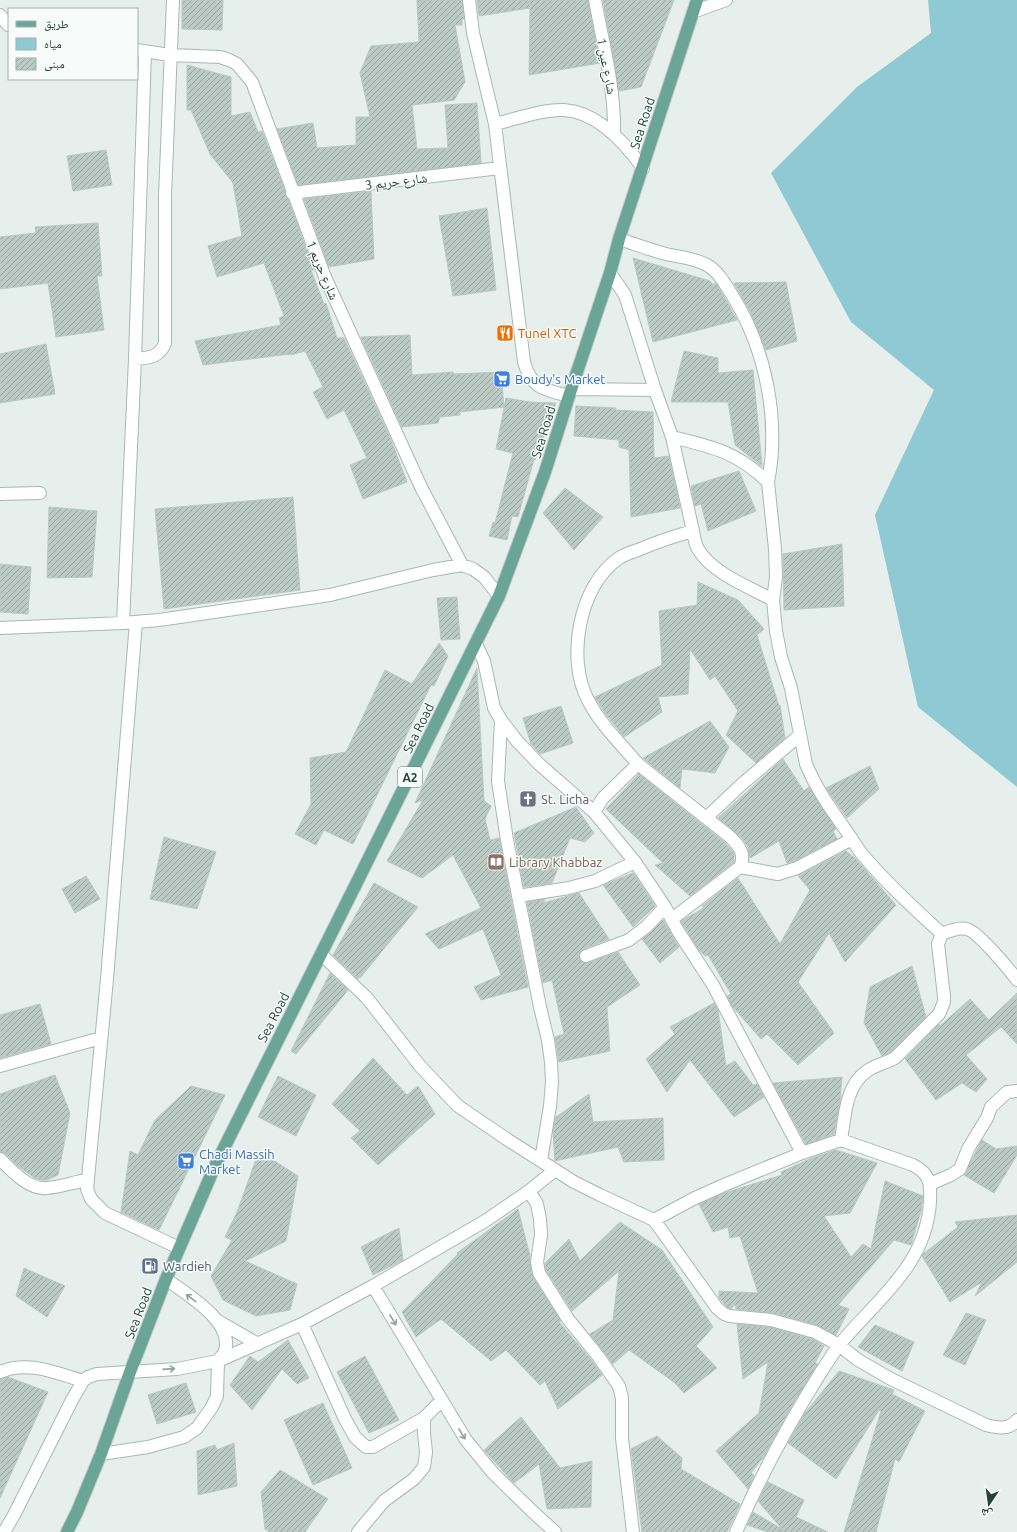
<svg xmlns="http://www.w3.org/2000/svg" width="1017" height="1532" viewBox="0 0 1017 1532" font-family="Ubuntu,'Noto Naskh Arabic',sans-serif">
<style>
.water{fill:#8ec9d4}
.building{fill:url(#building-hatch);stroke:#b8c9c2}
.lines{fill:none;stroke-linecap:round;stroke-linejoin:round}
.minor-casing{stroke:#a8b8b2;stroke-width:14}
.primary-casing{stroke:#c2cac8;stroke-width:14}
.minor{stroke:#fff;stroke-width:12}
.primary{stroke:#6aa596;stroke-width:12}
.oneway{stroke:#92a09c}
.labels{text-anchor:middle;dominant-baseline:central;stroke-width:3;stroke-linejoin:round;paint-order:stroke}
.shield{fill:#f7fbf9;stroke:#637a73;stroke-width:1}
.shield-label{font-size:12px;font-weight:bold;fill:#24423a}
.street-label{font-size:13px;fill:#24423a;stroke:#f7fbf9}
.food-label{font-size:13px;fill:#c56008;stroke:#f7fbf9;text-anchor:start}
.shop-label{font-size:13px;fill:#366cbe;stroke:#f7fbf9;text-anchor:start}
.worship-label{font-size:13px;fill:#5b616d;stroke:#f7fbf9;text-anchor:start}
.education-label{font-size:13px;fill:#785e54;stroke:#f7fbf9;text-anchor:start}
.service-label{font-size:13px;fill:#4e5e75;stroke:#f7fbf9;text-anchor:start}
</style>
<defs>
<pattern id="building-hatch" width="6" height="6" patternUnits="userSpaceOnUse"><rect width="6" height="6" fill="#bbcac4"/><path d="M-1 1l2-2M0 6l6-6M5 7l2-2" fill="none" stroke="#98a6a0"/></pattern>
</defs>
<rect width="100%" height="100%" fill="#e6efeb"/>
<path class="water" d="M928,0H1017V787L918,707L875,515L934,390L851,322L771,173L857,87L931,33Z"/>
<path class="building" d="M182,0H223L222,30L182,29Z
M417,0H462L464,19H462V25H455L465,82L454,100L412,105L417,149L448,148L445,105L477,103L481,163L298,185L277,129L313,123L317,148L356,145V117H370L360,73L371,46L419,42Z
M477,0H530V7V0H588L600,63L529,75L530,8L479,16Z
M603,0H674L641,87L619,91Z
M187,65L231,77V116L250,112L258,132L262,131L285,191V194L288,199L314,270H311L324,304L326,303L337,338H344L391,440L407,482L363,499L350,465L367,458L344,410L327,419L313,392L323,387L305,351L291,355L290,354L203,365L195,341L281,325L279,318L284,316L264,263L217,277L208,246L242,236L233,183L210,154L191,110H187Z
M106,150L112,185L73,191L67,156Z
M371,191L374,259L329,267L304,199Z
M487,208L496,290L453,296L439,216Z
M98,223L102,276H97L104,330L56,337L48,283L0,289V237L36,233L35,227Z
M633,258L710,281L712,284H716L718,286L737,320L653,342Z
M786,282L797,341L766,350L751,313L734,283Z
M410,335L412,375L453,372L454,374L501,372L504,407L460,412V415L440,417L438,423L402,427L361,337Z
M46,344L55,394L0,403V354Z
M684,351L718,358V373L753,370L762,466L735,445L728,402H671Z
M506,398L530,402L556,403L535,460L534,459L518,517L512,516L507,540L489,536L493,522L495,523L513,453L496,449Z
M576,406L616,408L615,410L653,412L654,458L669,456L680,508L631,517L629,450L619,447V440L574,436Z
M739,471L756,511L708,531L701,504L695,506L691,486Z
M565,488L603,517L574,550L543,513Z
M293,497L300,590L164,609L155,509Z
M49,507L97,511L92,577L47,578Z
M842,544L844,606L784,610L783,554Z
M0,564L31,567L28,614L0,612Z
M698,582L738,600L764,629L757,635L779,706L780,705L785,738L756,763L726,735L738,711L715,676L710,680L690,649L688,694L658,697L662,712L624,737L605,713L595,697L662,665L659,611L697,605Z
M457,597L460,639L441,640L437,598Z
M439,643L448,656L434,686L431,685L353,844L324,830L316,845L295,834L311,804L310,758L346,752L385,670L412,684Z
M477,668L484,801L491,806L485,819L490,840L499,838L528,987L481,1000L474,987L501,975L483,929L439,949L425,934L481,908L453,855L422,878L387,861L423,800L415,803Z
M561,706L573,743L540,754L531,744L523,718Z
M710,721L729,747L715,773L682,769L680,788L643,758Z
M783,759L804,791L809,787L836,829L833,831L837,839L794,861L787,863L779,841L750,858L748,847L742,838L718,818Z
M870,766L879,789L847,818L826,788Z
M639,774L724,842L734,853V862L690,896L655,865L663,863L606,809Z
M576,807L594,833L585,842L570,838L552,883L524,887L514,833Z
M164,837L216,852L197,909L150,899Z
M846,851L855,858L896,905L845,962L829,933L798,982L834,1033L798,1065L767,1034L761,1039L732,1006L727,996L731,994L708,955L705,956L698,949L681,921L704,908L702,906L738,878L780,944L810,890L798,876Z
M633,873L655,906L633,927L603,885Z
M86,876L100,899L75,913L62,889Z
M374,883L418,907L360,978L359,977L358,979L333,955Z
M579,893L609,939L583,949L579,954V959L582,962L588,963L618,952L640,985L607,1007L610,1051L559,1062L555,1037L564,1034L552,980L543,983L527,902L545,899L543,903Z
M663,920L679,947L660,963L642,939Z
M912,966L926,1017L891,1052L882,1056L864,1023L870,987Z
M330,973L348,990L296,1054L291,1051Z
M1017,993V1044L1001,1027L966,1055L987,1079L976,1092L962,1083L936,1100L905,1059L939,1024L940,1026L970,999L989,1020Z
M714,1003L718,1010L726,1066L735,1061L753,1085L757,1084L764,1097L734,1117L690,1060L667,1092L646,1059L675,1034L670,1027Z
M40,1004L51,1044L0,1058V1015Z
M373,1058L407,1095L418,1086L435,1114L378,1165L351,1138L360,1131L332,1104Z
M55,1075L70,1113L58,1175L47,1180H41L35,1178L18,1166L5,1153L0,1152V1094Z
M278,1076L316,1095L296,1136L258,1117Z
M842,1077L840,1101L834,1134L806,1144L773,1083Z
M191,1086L225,1095L159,1230L121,1212L130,1151L138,1155L155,1120Z
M589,1094L593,1122L663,1118L664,1160L624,1162L618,1147L555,1161L553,1131L556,1117Z
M982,1140L996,1149L1017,1146V1155L994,1193L964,1175Z
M836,1150L877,1163L850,1213L824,1216L851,1257L863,1244L871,1249L885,1181L923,1196L921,1211L911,1245L894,1240L838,1305L849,1309L836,1335L817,1325L773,1313L736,1309L735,1304L731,1309L728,1308L719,1298V1291L758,1293L740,1236L730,1238L728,1227L713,1232L699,1204L721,1194L782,1175L781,1172L812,1158Z
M259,1151L298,1176L286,1241L245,1261L297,1284L290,1310L256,1316L223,1300L211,1276L232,1240L225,1237L237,1212Z
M518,1209L530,1256V1263L533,1277L561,1321L559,1322L592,1361L602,1375L558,1409L545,1381L540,1385L506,1350L491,1361L441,1319L416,1337L402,1312L458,1254L457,1253Z
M1017,1215V1262L975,1296L982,1282L950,1302L922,1256L923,1254L958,1227L955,1222Z
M620,1222L662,1250L713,1327L696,1346L717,1368L684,1393L675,1383L629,1350L613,1364L590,1334L613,1320L619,1271L572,1311L546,1270L545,1263L569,1239L580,1261Z
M399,1228L403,1260L373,1275L361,1247Z
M24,1268L65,1286L47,1317L16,1296Z
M966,1313L986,1320L965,1365L943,1355Z
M737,1324L770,1327L812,1339L824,1346L815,1363L818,1364L791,1407L764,1456L751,1473L754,1475L748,1489L716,1451L759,1413L768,1362L743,1379Z
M875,1325L914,1342L902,1371L858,1347Z
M288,1340L309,1378L297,1384L282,1369L252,1410L230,1385L250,1356L258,1362Z
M365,1356L399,1420L369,1433L337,1372Z
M839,1371L894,1390L892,1394L925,1411L899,1462L895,1459L876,1532H844L881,1411L879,1410L836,1479L788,1443L805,1413Z
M8,1377L48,1392L0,1498V1379Z
M186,1383L196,1412L157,1424L148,1395Z
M323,1403L352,1468L313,1485L284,1420Z
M521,1417L560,1468L592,1461L591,1507L547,1509L539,1464L514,1483L484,1450Z
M657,1436L682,1458L681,1469L740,1504L727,1532H642L631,1449Z
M234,1443L237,1486L198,1495L197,1451L215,1445L217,1450Z
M280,1470L328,1499L305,1532H270L265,1529L261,1492Z
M768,1482L804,1500L796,1517L828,1532H768L747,1525L753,1512L782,1529L758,1501Z"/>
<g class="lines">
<g class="minor-casing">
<path id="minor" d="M469,0L473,33L495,124
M595,0C603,44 615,88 614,133
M693,12L726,0
M0,15L8,25
M137,50L170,55L220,57L229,60L237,64L252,82L325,277L421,487L462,565
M292,193L500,168
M619,239C635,244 650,250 666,254C679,257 694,258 707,265C718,271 725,284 732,295C766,349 780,420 768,482
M610,273L625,295L655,390L672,437C713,447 737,452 768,482L775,549L776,577L773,600L776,631L781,657L791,688L806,764C816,788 830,808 845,829C851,837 856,847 862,854C885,882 916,910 942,934
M135,359C149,358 160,357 165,343V196L173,0
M571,389L655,390
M569,396C545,390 531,388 524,362L495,124C516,119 543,109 564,110C597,112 625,143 643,168
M0,494L40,493
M693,531C694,537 695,544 698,549C712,573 749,587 773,600
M136,622L107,979L87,1189L91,1199L105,1213L179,1248
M123,623L135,359L145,51
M0,628L123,623L159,620L330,595L433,570L462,565L473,569L484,577L499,596
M476,644L484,661L494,708L501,720L517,741L539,764L594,812L635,862L665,907L678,931L713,985L802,1153
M501,720L498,781L507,840L540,1007L548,1040L551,1062L552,1082L550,1106L541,1160
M638,764C621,744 600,724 588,700C566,659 579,585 619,558C625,554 632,552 638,550C657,542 674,536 693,531L672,437
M594,812L603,798L638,764L729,836C739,845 746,854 740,867L672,919
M706,818L742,784L800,735
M740,867L778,874L797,868L852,839
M518,896L569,888L595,881L635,862
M942,934C949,931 959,927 967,929C978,932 1009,969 1017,980
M321,954L367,998L420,1066L458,1106L508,1140L574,1182L600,1195L654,1220L693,1199L724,1185L802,1153L841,1140L913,1165C930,1174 931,1183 930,1202C926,1266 877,1299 840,1344C833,1353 827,1363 821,1372C789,1423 760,1477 736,1532
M586,956L629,940L646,927L665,907
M0,1066L101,1038
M841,1140C845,1117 845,1086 867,1071C875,1065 886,1063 895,1058L939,1014L944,1002V996L938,944L942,934
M0,1159C12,1171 29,1190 47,1188C61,1187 74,1182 87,1180
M930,1184L951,1175L960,1169L968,1149L987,1118L991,1107L1007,1092L1017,1091
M529,1191L537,1204L540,1219L541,1235L537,1262L539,1273L568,1319L598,1356L619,1386L622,1398V1438L633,1532
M654,1220L717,1308L724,1314L729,1316L771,1320L815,1332L839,1345L858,1360L891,1379L986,1425C998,1428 1009,1430 1017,1420
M373,1286L466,1440L493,1473L533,1512L555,1532
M218,1321L258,1344
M302,1324L345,1419L355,1437L366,1447H373L424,1418
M0,1372C28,1360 56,1373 83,1381
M101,1454L148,1447L184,1437L197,1428L212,1407L217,1396L218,1361L302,1324L373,1286L485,1221L529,1191L555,1170
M4,1532L14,1515L72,1400L83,1381L88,1377L97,1374L177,1369L218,1361C220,1358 224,1354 225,1351C234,1321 186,1294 166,1279
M358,1532L384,1501L414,1479L424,1467L426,1452L424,1434V1418L441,1401"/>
</g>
<g class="primary-casing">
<path id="primary" d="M67,1532L77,1512L101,1454L130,1372L166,1279L215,1166L358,880L499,596L545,472L569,396L610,273L619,239L697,0"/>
</g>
<use href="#minor" class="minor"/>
<use href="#primary" class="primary"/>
</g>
<defs><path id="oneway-shaft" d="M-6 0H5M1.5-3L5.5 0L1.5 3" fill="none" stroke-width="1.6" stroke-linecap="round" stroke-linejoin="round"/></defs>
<g class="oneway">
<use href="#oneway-shaft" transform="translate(191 1298) rotate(-143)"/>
<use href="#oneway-shaft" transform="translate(393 1320) rotate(59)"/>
<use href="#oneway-shaft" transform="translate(169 1369) rotate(-4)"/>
<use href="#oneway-shaft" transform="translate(462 1434) rotate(58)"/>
</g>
<defs>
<g id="restaurant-square" transform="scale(0.9)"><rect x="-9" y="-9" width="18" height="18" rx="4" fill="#e8710a" stroke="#f7fbf9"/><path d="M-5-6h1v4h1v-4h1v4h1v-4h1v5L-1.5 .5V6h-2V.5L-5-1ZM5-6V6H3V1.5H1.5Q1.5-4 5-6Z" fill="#fff"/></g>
<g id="supermarket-square" transform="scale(0.9)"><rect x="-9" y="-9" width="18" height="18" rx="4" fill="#3f7fe0" stroke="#f7fbf9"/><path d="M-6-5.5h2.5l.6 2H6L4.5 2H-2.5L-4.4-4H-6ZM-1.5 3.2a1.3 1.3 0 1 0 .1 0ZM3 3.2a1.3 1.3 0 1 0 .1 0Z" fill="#fff"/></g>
<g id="church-square" transform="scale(0.9)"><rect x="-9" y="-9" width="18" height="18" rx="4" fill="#6b7280" stroke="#f7fbf9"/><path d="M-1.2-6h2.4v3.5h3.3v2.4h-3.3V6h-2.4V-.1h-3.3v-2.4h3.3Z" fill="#fff"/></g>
<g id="library-square" transform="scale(0.9)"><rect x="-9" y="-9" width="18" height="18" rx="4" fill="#8d6e63" stroke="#f7fbf9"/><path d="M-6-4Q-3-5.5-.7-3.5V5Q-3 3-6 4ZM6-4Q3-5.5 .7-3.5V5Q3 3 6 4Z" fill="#fff"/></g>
<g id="fuel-square" transform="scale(0.9)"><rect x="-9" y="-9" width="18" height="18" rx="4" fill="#5c6f8a" stroke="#f7fbf9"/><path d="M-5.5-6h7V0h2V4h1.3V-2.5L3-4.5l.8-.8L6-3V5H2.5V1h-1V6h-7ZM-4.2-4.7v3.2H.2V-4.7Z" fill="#fff"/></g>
</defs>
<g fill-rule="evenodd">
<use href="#restaurant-square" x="505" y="333"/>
<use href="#supermarket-square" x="502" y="379"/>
<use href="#church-square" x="528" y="799"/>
<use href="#library-square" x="496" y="862"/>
<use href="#supermarket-square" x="186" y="1161"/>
<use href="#fuel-square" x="150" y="1266"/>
</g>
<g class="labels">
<rect class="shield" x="398" y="767" width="24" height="20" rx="3"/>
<g class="shield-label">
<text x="410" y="777">A2</text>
</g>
<g class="street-label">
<text transform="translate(607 66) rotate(79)">شارع عين 1</text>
<text transform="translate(642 123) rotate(-72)">Sea Road</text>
<text transform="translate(396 181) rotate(-7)">شارع حريم 3</text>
<text transform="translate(323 270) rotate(67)">شارع حريم 1</text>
<text transform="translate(543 432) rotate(-73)">Sea Road</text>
<text transform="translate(418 728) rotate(-64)">Sea Road</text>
<text transform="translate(273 1017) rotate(-63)">Sea Road</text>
<text transform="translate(138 1313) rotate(-69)">Sea Road</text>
</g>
<g class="food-label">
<text x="518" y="333">Tunel XTC</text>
</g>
<g class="shop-label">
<text x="515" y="379">Boudy's Market</text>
<text x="199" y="1154">Chadi Massih<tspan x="199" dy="15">Market</tspan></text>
</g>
<g class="worship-label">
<text x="541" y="799">St. Licha</text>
</g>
<g class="education-label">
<text x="509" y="862">Library Khabbaz</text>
</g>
<g class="service-label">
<text x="163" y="1266">Wardieh</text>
</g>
</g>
<rect x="8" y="8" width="130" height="72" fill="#f7fbf9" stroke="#a3b1ad"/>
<rect x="16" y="21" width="20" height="6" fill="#6aa596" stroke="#a3b1ad"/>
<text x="44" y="28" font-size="12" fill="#24423a">طريق</text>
<rect x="16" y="38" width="20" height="12" fill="#8ec9d4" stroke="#a3b1ad"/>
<text x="44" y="48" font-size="12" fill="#24423a">مياه</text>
<rect x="16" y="58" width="20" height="12" fill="url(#building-hatch)" stroke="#a3b1ad"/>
<text x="44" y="68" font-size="12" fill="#24423a">مبنى</text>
<g transform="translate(989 1504) rotate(193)" stroke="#f7fbf9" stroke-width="3" paint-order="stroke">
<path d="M0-3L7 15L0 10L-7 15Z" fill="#24423a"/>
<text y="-6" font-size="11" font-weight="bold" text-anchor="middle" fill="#24423a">ش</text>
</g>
</svg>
